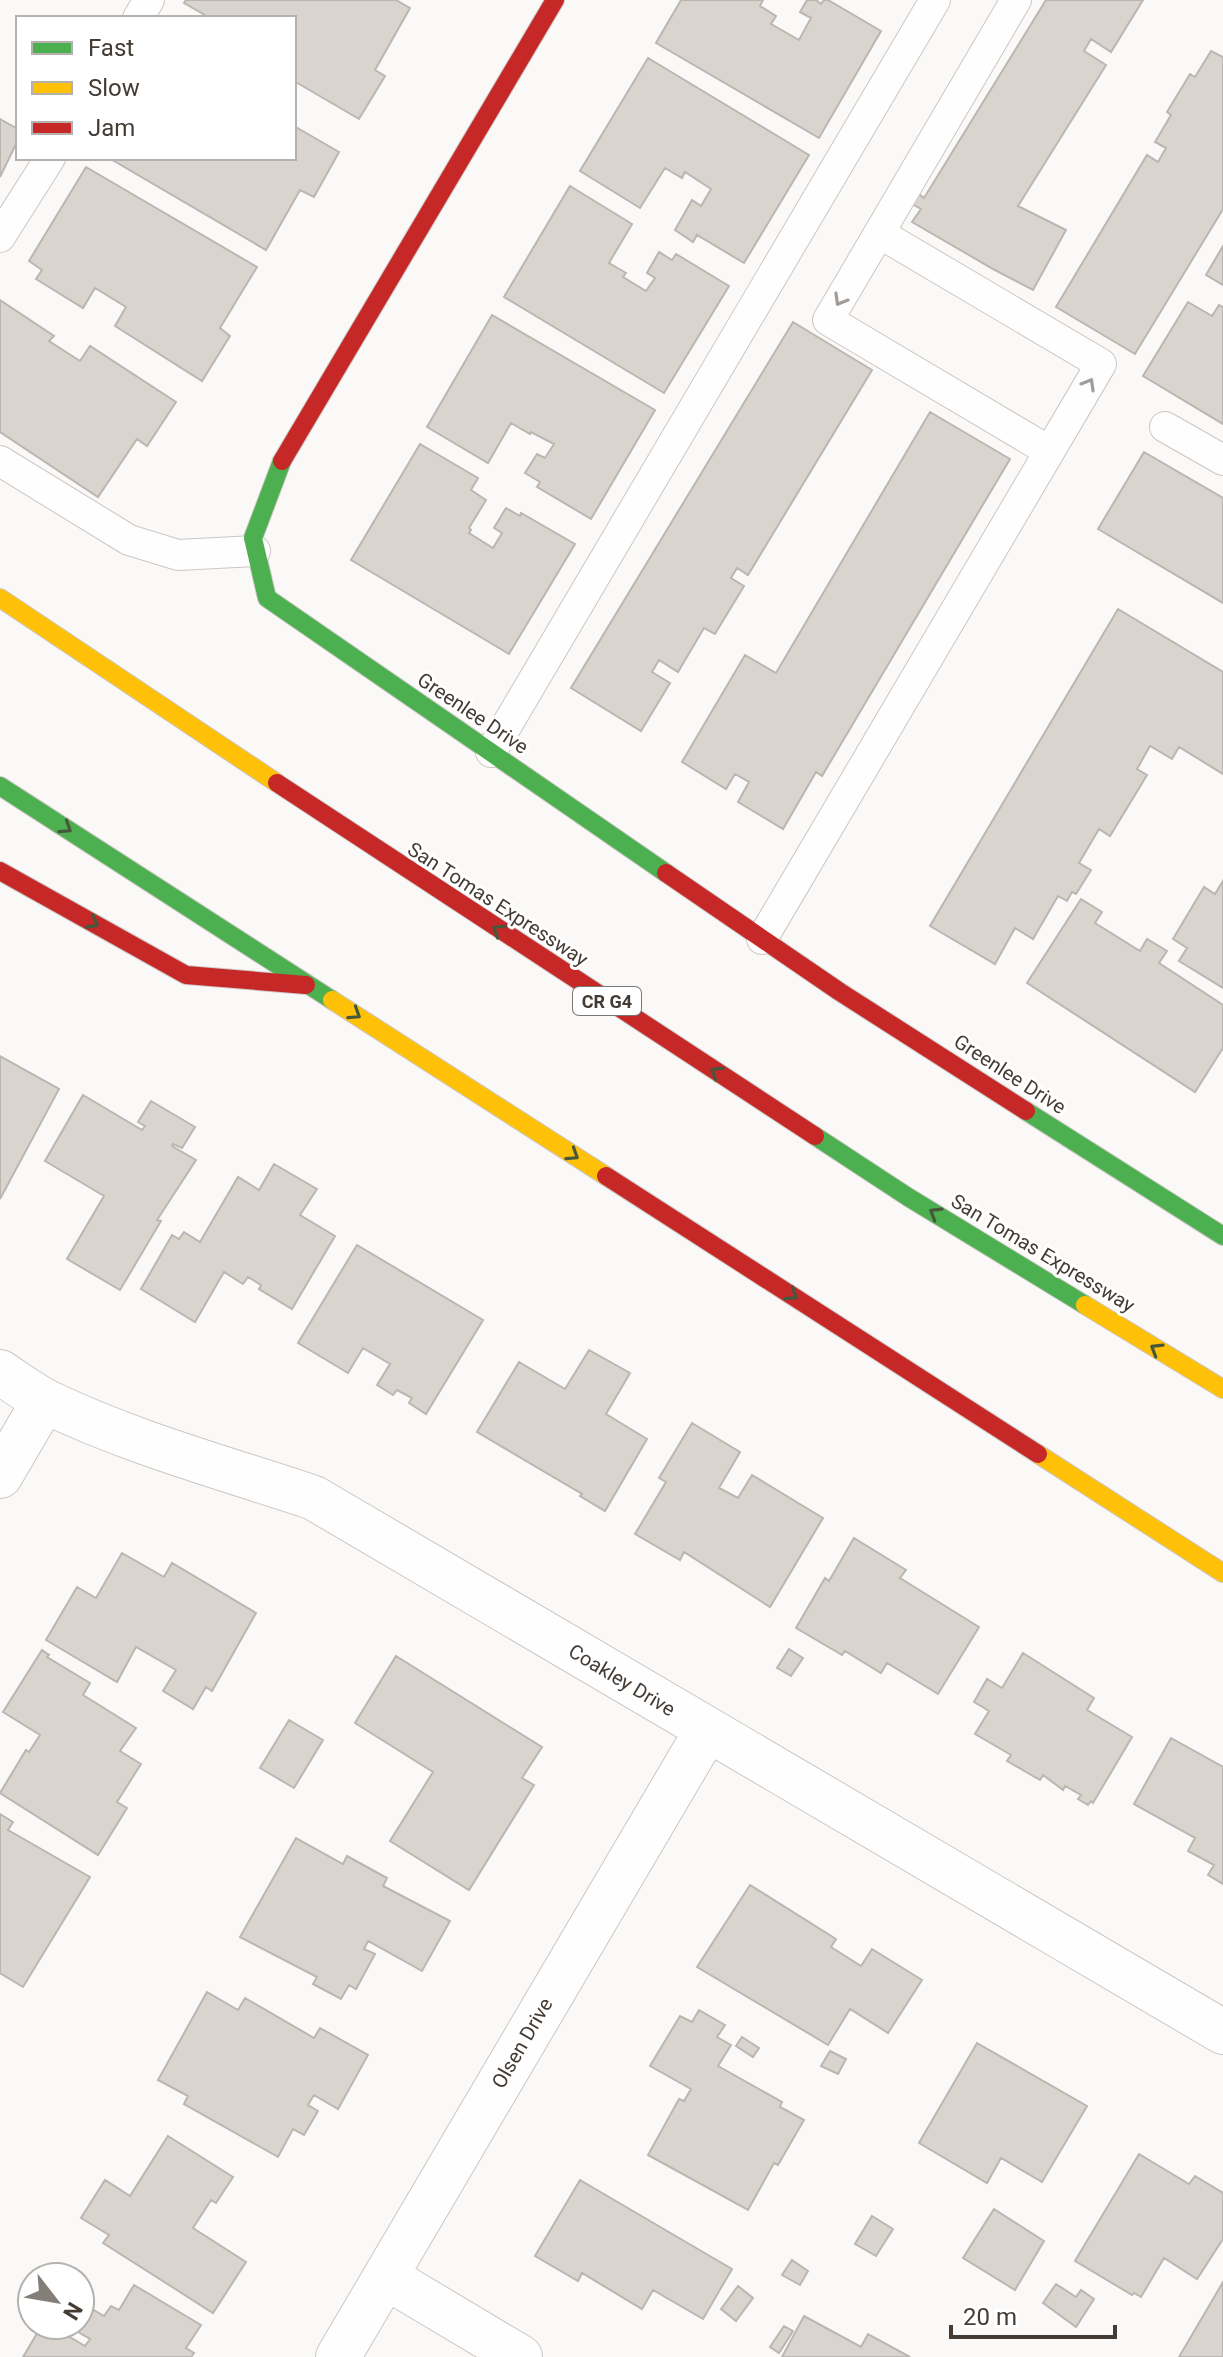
<svg xmlns="http://www.w3.org/2000/svg" width="1223" height="2357" viewBox="0 0 1223 2357" font-family="Roboto,sans-serif">
<style>
.building{fill:#dad4cf;stroke:#bbb6b2;stroke-width:2}
.lines{fill:none;stroke-linecap:round;stroke-linejoin:round}
.lane-casing{stroke:#ccc7c3;stroke-width:32}
.street-casing{stroke:#ccc7c3;stroke-width:46}
.fast-casing{stroke:#ccc7c3;stroke-width:20}
.slow-casing{stroke:#ccc7c3;stroke-width:20}
.jam-casing{stroke:#ccc7c3;stroke-width:20}
.lane{stroke:#fefefe;stroke-width:30}
.street{stroke:#fefefe;stroke-width:44}
.fast{stroke:#4caf50;stroke-width:18}
.slow{stroke:#ffc107;stroke-width:18}
.jam{stroke:#c62828;stroke-width:18}
.oneway{stroke:#a09c99}
.oneway2{stroke:#45583b}
.labels{text-anchor:middle;dominant-baseline:central;stroke-width:6;stroke-linejoin:round;paint-order:stroke}
.shield{fill:#fff;stroke:#7b7671;stroke-width:2}
.shield-label{font-size:18px;font-weight:bold;fill:#433b34}
.street-label{font-size:20px;fill:#433b34;stroke:#fff}
</style>
<rect width="100%" height="100%" fill="#fbf9f7"/>
<path class="building" d="M186,0H396L410,8L375,70L385,76L359,119L294,81V18H210L184,3Z
M681,0H763L760,6L776,16L771,24L799,40L811,18L800,12L807,0H816L821,4L824,0H828L881,31L819,138L656,43Z
M1046,0H1143L1111,52L1091,39L1084,51L1106,65L1018,206L1066,230L1033,290L993,269L912,222L921,209L912,204L919,194L924,198Z
M1211,51L1223,57V209L1135,354L1056,307L1147,155L1158,162L1166,148L1155,142L1171,115L1167,112L1190,74L1195,77Z
M648,58L809,155L744,263L697,235L693,242L675,230L692,200L701,206L711,189L685,172L682,178L665,168L640,208L580,171Z
M0,119L18,129V140L0,177Z
M294,126L339,152L314,197L300,190L266,250L109,158H294Z
M86,167L257,267L220,328L230,336L202,381L115,326L126,307L95,288L83,308L36,279L42,270L29,261Z
M570,186L632,224L609,263L626,273L623,277L646,291L655,278L647,273L659,252L672,260L676,254L729,286L664,393L504,297Z
M1223,246V285L1206,275Z
M0,300L54,336L49,341L80,361L90,346L176,402L147,446L137,439L98,497L0,432Z
M1188,302L1212,316L1219,305L1223,307V424L1143,376Z
M492,315L655,410L591,519L537,487L540,482L525,473L537,454L545,458L554,444L531,432L530,434L511,423L488,463L427,427Z
M793,322L872,370L748,575L737,568L731,578L744,586L715,634L704,628L678,672L659,660L652,672L670,683L641,731L571,688Z
M930,412L1010,459L822,776L816,772L783,829L738,802L749,782L735,774L726,789L682,762L745,655L776,673Z
M420,444L478,478L471,490L486,500L469,528L471,530L469,533L493,548L502,533L494,528L506,508L520,516L521,513L575,544L509,654L351,560Z
M1144,452L1223,498V603L1098,529Z
M1118,609L1223,672V774L1179,747L1172,759L1150,746L1137,769L1147,775L1110,836L1099,829L1079,863L1091,870L1076,894L1072,892L1067,901L1058,896L1033,939L1015,928L995,964L930,926Z
M1223,881V988L1179,961L1187,948L1173,939L1204,887L1215,894Z
M1081,899L1102,912L1095,923L1140,951L1147,939L1167,951L1159,963L1223,1005V1048L1195,1092L1027,983Z
M0,1056L59,1089L0,1199Z
M83,1095L142,1130L145,1126L138,1122L151,1101L195,1127L182,1148L173,1144L172,1146L196,1160L157,1220L161,1221L120,1290L67,1259L104,1196L45,1161Z
M274,1164L317,1189L300,1215L335,1236L292,1309L259,1289L261,1285L248,1277L243,1284L224,1272L195,1322L141,1289L172,1235L179,1239L184,1232L200,1242L238,1177L259,1190Z
M357,1245L483,1320L426,1414L409,1403L412,1398L397,1390L393,1395L377,1385L390,1364L363,1348L348,1373L298,1343Z
M589,1350L630,1373L606,1414L647,1439L605,1511L580,1496L582,1494L477,1432L519,1362L565,1389Z
M692,1423L740,1452L719,1488L738,1498L752,1475L823,1518L770,1607L684,1552L680,1560L635,1534L666,1482L659,1478Z
M854,1538L906,1570L900,1578L979,1627L938,1694L887,1663L881,1673L845,1651L842,1655L796,1628L825,1578L829,1581Z
M122,1553L164,1577L172,1563L256,1613L212,1691L206,1687L193,1709L163,1691L176,1670L136,1647L117,1682L46,1640L77,1587L96,1598Z
M789,1649L803,1658L791,1676L777,1668Z
M42,1650L49,1655L47,1657L90,1683L83,1695L136,1728L120,1751L141,1764L117,1802L127,1808L98,1855L0,1793L26,1750L29,1752L40,1735L3,1712Z
M1023,1653L1094,1698L1087,1710L1132,1737L1093,1803L1091,1801L1088,1805L1078,1799L1081,1795L1065,1786L1063,1790L1043,1775L1040,1780L1007,1761L1011,1755L975,1734L989,1711L974,1702L987,1679L1002,1688Z
M396,1656L542,1747L522,1778L534,1785L469,1890L390,1841L433,1772L355,1723Z
M289,1720L323,1740L294,1788L260,1768Z
M1171,1738L1223,1767V1884L1208,1875L1214,1865L1188,1851L1195,1838L1134,1804Z
M0,1814L13,1822L8,1830L90,1877L23,1987L0,1973Z
M296,1838L343,1864L347,1856L387,1878L383,1886L450,1921L422,1971L368,1941L364,1949L375,1954L356,1989L349,1985L341,1999L313,1984L317,1977L240,1937Z
M750,1885L836,1939L831,1947L861,1966L872,1949L922,1980L888,2033L850,2009L828,2045L697,1967Z
M207,1992L238,2010L245,1998L314,2038L320,2028L368,2055L338,2109L314,2095L308,2105L318,2111L304,2135L293,2129L278,2157L184,2104L188,2096L158,2080Z
M699,2010L725,2025L717,2037L731,2045L718,2066L782,2102L780,2107L804,2120L778,2165L774,2163L748,2210L648,2155L679,2099L684,2101L691,2089L650,2066L680,2016L692,2022Z
M742,2037L759,2048L753,2057L736,2046Z
M977,2043L1087,2106L1042,2182L1001,2158L987,2183L919,2143Z
M830,2051L846,2059L838,2074L821,2066Z
M168,2136L233,2177L216,2203L211,2200L193,2228L246,2262L213,2313L103,2243L109,2235L81,2218L105,2180L130,2196Z
M1139,2154L1189,2184L1195,2176L1223,2193V2239L1197,2279L1164,2258L1141,2297L1134,2293L1132,2295L1075,2261Z
M580,2180L732,2269L703,2319L653,2290L642,2309L582,2273L578,2281L535,2256Z
M994,2209L1044,2241L1015,2290L963,2258Z
M872,2216L893,2229L876,2256L855,2244Z
M792,2260L808,2271L800,2285L782,2275Z
M1223,2282V2357H1179Z
M1056,2284L1076,2297L1081,2290L1094,2299L1076,2327L1043,2303Z
M134,2285L201,2325L186,2348L194,2353L191,2357H23L42,2325H50L85,2346L90,2339L73,2329L76,2325H80V2318L87,2306L104,2316L111,2306L119,2310Z
M738,2286L753,2298L736,2321L721,2309Z
M804,2316L861,2347L868,2334L910,2357H782Z
M784,2326L793,2331L779,2353L770,2347Z"/>
<g class="lines">
<g class="lane-casing">
<path id="lane" d="M1016,0L828,320L1049,451
M138,18L149,0
M0,237L50,158
M1165,427L1223,460
M0,461L129,540L178,555L255,551
M491,752L935,0
M762,939L1101,364L879,233"/>
</g>
<g class="street-casing">
<path id="street" d="M0,1372C15,1382 31,1394 47,1402C132,1443 225,1468 314,1498L1223,2032
M0,1476L44,1401
M386,2277L520,2357
M338,2357L707,1730"/>
</g>
<g class="fast-casing">
<path id="fast" d="M282,461L253,538L267,598L666,873
M0,786L332,1000
M1026,1111L1223,1236
M815,1136L908,1197L1085,1305"/>
</g>
<g class="slow-casing">
<path id="slow" d="M0,598L277,783
M332,1000L606,1176
M1085,1305L1223,1389
M1038,1454L1223,1573"/>
</g>
<g class="jam-casing">
<path id="jam" d="M282,461L555,0
M277,783L815,1136
M0,871L186,975L306,985
M666,873L840,992L1026,1111
M606,1176L1038,1454"/>
</g>
<use href="#lane" class="lane"/>
<use href="#street" class="street"/>
<use href="#fast" class="fast"/>
<use href="#slow" class="slow"/>
<use href="#jam" class="jam"/>
</g>
<defs><path id="oneway-chevron" d="M-2-3.5L2.5 0L-2 3.5" fill="none" stroke-width="1.6" stroke-linecap="round" stroke-linejoin="round" transform="scale(2)"/></defs>
<g class="oneway">
<use href="#oneway-chevron" transform="translate(840 300) rotate(120)"/>
<use href="#oneway-chevron" transform="translate(1089 384) rotate(-60)"/>
</g>
<g class="oneway2">
<use href="#oneway-chevron" transform="translate(66 828) rotate(33)"/>
<use href="#oneway-chevron" transform="translate(93 923) rotate(29)"/>
<use href="#oneway-chevron" transform="translate(498 930) rotate(-147)"/>
<use href="#oneway-chevron" transform="translate(355 1014) rotate(33)"/>
<use href="#oneway-chevron" transform="translate(716 1072) rotate(-147)"/>
<use href="#oneway-chevron" transform="translate(573 1155) rotate(33)"/>
<use href="#oneway-chevron" transform="translate(935 1213) rotate(-149)"/>
<use href="#oneway-chevron" transform="translate(792 1295) rotate(33)"/>
<use href="#oneway-chevron" transform="translate(1156 1349) rotate(-149)"/>
</g>
<g class="labels">
<rect class="shield" x="573" y="987" width="68" height="28" rx="6"/>
<g class="shield-label">
<text x="607" y="1001">CR G4</text>
</g>
<g class="street-label">
<text transform="translate(473 713) rotate(34)">Greenlee Drive</text>
<text transform="translate(498 904) rotate(33)">San Tomas Expressway</text>
<text transform="translate(1010 1074) rotate(33)">Greenlee Drive</text>
<text transform="translate(1043 1253) rotate(31)">San Tomas Expressway</text>
<text transform="translate(622 1680) rotate(31)">Coakley Drive</text>
<text transform="translate(522 2043) rotate(-60)">Olsen Drive</text>
</g>
</g>
<rect x="16" y="16" width="280" height="144" fill="#ffffff" stroke="#b4b1ae" stroke-width="2"/>
<rect x="32" y="42" width="40" height="12" fill="#4caf50" stroke="#b4b1ae" stroke-width="2"/>
<text x="88" y="56" font-size="24" fill="#433b34">Fast</text>
<rect x="32" y="82" width="40" height="12" fill="#ffc107" stroke="#b4b1ae" stroke-width="2"/>
<text x="88" y="96" font-size="24" fill="#433b34">Slow</text>
<rect x="32" y="122" width="40" height="12" fill="#c62828" stroke="#b4b1ae" stroke-width="2"/>
<text x="88" y="136" font-size="24" fill="#433b34">Jam</text>
<g transform="translate(56 2301) rotate(121)"><circle r="38" fill="#ffffff" stroke="#b4b1ae" stroke-width="2"/>
<path d="M0-6L14 30L0 20L-14 30Z" fill="#837e78"/>
<text y="-12" font-size="22" font-weight="bold" text-anchor="middle" fill="#433b34">N</text>
</g>
<path d="M951 2325v12h164v-12" fill="none" stroke="#433b34" stroke-width="4"/>
<text x="963" y="2325" font-size="24" fill="#433b34" stroke="#ffffff" stroke-width="6" paint-order="stroke">20 m</text>
</svg>
